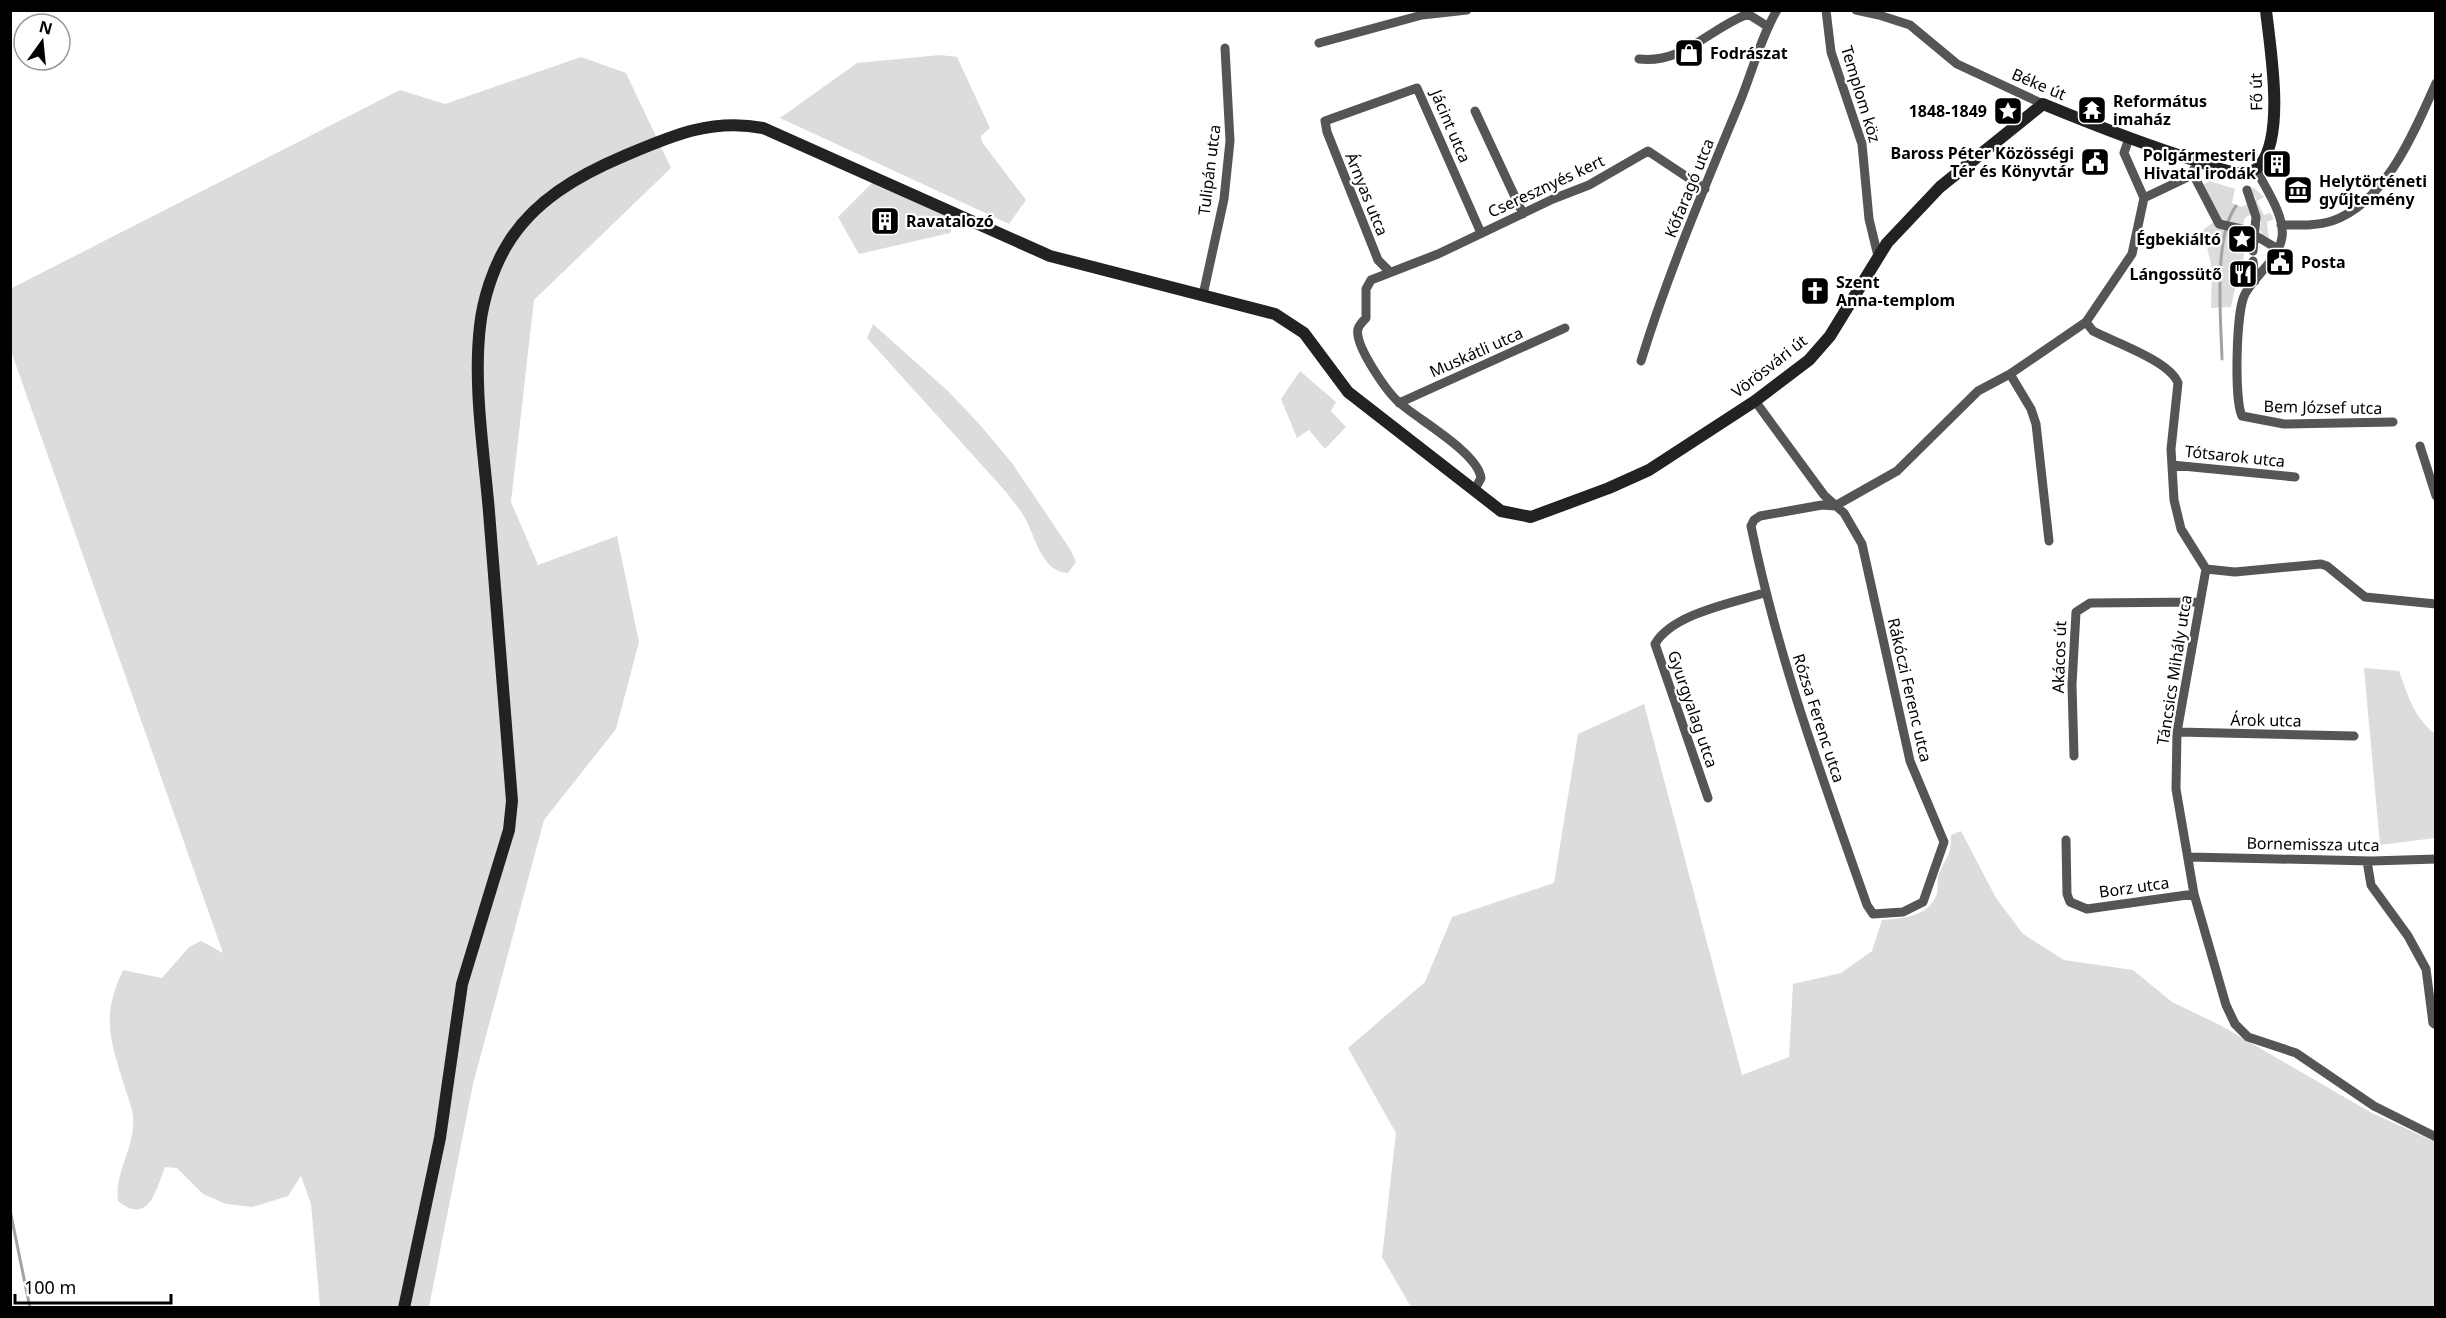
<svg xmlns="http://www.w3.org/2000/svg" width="2446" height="1318" viewBox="0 0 2446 1318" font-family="'Noto Sans',sans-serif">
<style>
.green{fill:#dcdcdc}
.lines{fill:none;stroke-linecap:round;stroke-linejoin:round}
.stream{stroke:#a3a3a3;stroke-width:3}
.street{stroke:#555;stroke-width:9}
.secondary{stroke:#222;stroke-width:12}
.labels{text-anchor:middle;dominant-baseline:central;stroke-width:4.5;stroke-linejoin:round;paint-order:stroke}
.poi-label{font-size:16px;font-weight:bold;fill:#000;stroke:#fff;text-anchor:start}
.street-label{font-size:16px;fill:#000;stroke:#fff}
</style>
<rect width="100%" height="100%" fill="#fff"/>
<path class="green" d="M940,55L957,57L990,128L981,136L982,142L1026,200L1009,224L780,118L857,63Z
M581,57L626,73L671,168L534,300L511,502L538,565L617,536L639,642L616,729L544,820L473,1084L429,1307H320L311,1204L301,1176L288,1196L252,1207L226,1204L203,1194L177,1168L165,1167C156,1190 149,1226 118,1201C114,1173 136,1146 133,1116C132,1106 127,1095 124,1085C110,1038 101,1017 123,970L162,978L189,947L201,941L223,953L11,351L10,289L400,90L445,104Z
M2210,181L2235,189L2232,203L2241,207L2248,204L2252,213L2245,218L2242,226L2223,223L2201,186Z
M873,182L954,220L950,233L859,254L838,217Z
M2253,187L2264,197L2257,201L2264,215L2270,213L2274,219L2267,222L2269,241L2264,239L2259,227L2261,224L2253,201L2256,199L2252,191Z
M2215,221L2241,231C2245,243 2245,253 2242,266H2240L2231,307L2211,308L2212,268L2203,230Z
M873,324L948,391L981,426L1012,463L1070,549L1076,562L1068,573C1042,572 1036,539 1026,520C1021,510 1013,502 1007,493L867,338Z
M1300,371L1336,402L1331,411L1346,427L1325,449L1309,430L1297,438L1281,399Z
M2364,668L2399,671C2408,696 2414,717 2435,734V838L2380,845Z
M1644,704L1742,1075L1789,1057L1793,984L1841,973L1872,951L1882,920C1903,918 1930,917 1937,893C1938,887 1937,880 1939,874C1945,858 1952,855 1951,835L1961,831L1996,898L2023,934L2064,960L2133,970L2172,1002L2220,1025L2370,1112L2435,1142V1307H1411L1382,1257L1396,1133L1348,1048L1425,982L1452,917L1554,883L1578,734Z"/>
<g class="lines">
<path class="stream" d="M2222,359C2221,320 2213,237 2236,206
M10,1210L30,1308"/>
<path class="street" d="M1826,10L1831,52L1862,144L1869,219L1878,256
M1856,10L1879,15L1910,25L1957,64L2043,104
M1748,14L1767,26
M1319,43L1422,15L1467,10
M1639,59C1684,64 1708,29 1748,14
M1475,111L1523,214
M2256,169C2265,188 2285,215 2282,237C2279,259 2255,275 2245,294C2236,310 2234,399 2242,416L2284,424L2393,422
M2192,172L2219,224L2246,230L2278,249
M2247,190L2256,217L2253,251
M2144,198L2188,177L2193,170
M2281,225C2298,225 2316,226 2332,221C2386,203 2415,130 2436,83
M2253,261L2255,281
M1390,272L1378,260L1327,132L1325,121L1417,88L1481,233
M1203,295L1224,199L1230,141L1225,48
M2086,322L2093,331C2114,342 2170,361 2178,383L2171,449L2174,500L2181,529L2206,569L2177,732L2176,789L2194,894L2226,1005L2235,1024L2248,1037L2296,1053L2374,1106L2436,1137
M1641,361C1668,273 1704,189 1739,104C1752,73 1760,39 1777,10
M2010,374L2031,409L2036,424L2049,541
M1755,401L1824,495L1844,513L1862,544L1910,761L1944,842L1923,902L1903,912L1873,914L1867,905C1823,780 1777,655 1751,526L1754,520L1760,516L1822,505L1835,506L1897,471L1978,391L2010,374L2086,322L2132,254L2144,198L2124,153L2129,138
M1399,403L1565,328
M2420,446L2436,496
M2172,465L2295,477
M1474,491L1481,478C1478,453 1419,420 1401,404C1388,394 1354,345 1358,329C1359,325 1363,321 1366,318V289L1371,280L1438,254L1553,199L1589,185L1648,151L1705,189
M2206,569L2235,572L2321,564L2327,566L2365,597L2436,604
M2177,732L2354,736
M2074,756L2072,685L2076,612L2090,603L2198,602
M1708,798L1655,644C1672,614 1732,603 1764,593
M2066,840L2067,894L2070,902L2087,909L2194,894
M2189,857L2372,861L2436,859
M2367,861L2371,885L2408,936L2426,969L2433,1023L2436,1025"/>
<path class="secondary" d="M404,1308L440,1138L462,984L509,830L512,801C505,704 497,608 489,512C484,452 473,386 480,326C483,299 493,268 507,245C533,201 579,175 624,156C671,136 711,118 763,128L1050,256L1275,314L1304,333L1348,392L1501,511L1531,517L1609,488L1649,470L1755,401L1809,360L1830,336L1887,243L1940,187L2043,104C2094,125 2145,145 2197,161C2211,165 2227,173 2241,173C2249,173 2257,170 2261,164C2285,132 2270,48 2266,10"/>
</g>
<defs>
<g id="shop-square" transform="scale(1.5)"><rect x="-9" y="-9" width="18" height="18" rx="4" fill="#000" stroke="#fff"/><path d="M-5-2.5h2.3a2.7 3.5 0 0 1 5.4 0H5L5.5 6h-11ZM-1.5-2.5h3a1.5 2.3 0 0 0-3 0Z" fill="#fff"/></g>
<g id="temple-square" transform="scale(1.5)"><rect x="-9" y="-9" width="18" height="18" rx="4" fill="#000" stroke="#fff"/><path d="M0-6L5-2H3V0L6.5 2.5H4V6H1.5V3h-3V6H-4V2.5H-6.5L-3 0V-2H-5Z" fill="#fff"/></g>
<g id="sight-square" transform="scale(1.5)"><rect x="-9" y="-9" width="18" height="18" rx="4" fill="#000" stroke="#fff"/><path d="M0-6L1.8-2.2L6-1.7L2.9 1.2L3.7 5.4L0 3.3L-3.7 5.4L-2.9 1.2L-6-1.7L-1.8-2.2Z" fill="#fff"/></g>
<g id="civic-square" transform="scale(1.5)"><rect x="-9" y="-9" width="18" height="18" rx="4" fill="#000" stroke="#fff"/><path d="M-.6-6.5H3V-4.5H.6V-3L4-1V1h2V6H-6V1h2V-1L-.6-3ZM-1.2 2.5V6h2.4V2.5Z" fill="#fff"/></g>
<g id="building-square" transform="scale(1.5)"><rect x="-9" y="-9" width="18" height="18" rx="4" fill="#000" stroke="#fff"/><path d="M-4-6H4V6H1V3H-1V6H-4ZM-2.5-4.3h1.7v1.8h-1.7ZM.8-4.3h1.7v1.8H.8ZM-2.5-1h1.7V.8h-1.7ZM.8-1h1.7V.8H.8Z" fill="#fff"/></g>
<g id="museum-square" transform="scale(1.5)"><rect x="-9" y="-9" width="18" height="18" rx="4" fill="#000" stroke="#fff"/><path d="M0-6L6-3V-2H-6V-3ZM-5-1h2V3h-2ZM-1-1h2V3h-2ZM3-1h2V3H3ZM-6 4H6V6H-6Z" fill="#fff"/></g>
<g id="restaurant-square" transform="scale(1.5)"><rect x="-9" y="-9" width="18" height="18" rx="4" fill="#000" stroke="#fff"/><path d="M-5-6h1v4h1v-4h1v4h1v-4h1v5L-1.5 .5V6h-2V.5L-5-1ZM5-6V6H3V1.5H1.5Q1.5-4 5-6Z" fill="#fff"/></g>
<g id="church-square" transform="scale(1.5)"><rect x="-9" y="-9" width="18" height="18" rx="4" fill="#000" stroke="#fff"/><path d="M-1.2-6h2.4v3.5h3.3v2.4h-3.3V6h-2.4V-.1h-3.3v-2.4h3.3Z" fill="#fff"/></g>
</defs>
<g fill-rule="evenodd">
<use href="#shop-square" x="1689" y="53"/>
<use href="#temple-square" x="2092" y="110"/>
<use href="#sight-square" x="2008" y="111"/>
<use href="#civic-square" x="2095" y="162"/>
<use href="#building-square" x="2277" y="164"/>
<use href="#museum-square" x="2298" y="190"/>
<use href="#building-square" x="885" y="221"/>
<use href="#sight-square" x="2242" y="239"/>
<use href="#civic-square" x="2280" y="262"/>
<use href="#restaurant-square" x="2243" y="274"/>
<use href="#church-square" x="1815" y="291"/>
</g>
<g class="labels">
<g class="poi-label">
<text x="1710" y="53">Fodrászat</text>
<text x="2113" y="101">Református<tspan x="2113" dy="18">imaház</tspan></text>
<text x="1987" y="111" text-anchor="end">1848-1849</text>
<text x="2074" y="153" text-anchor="end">Baross Péter Közösségi<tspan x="2074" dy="18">Tér és Könyvtár</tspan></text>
<text x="2256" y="155" text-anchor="end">Polgármesteri<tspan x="2256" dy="18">Hivatal irodák</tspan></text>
<text x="2319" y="181">Helytörténeti<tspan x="2319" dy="18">gyűjtemény</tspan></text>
<text x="906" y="221">Ravatalozó</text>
<text x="2221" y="239" text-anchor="end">Égbekiáltó</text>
<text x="2301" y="262">Posta</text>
<text x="2222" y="274" text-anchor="end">Lángossütő</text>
<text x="1836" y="282">Szent<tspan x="1836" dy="18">Anna-templom</tspan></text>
</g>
<g class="street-label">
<text transform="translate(2039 84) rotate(23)">Béke út</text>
<text transform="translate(2256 92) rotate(-91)">Fő út</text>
<text transform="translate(1861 94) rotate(73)">Templom köz</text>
<text transform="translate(1451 126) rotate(67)">Jácint utca</text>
<text transform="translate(1209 170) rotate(-83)">Tulipán utca</text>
<text transform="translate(1546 186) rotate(-25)">Cseresznyés kert</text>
<text transform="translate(1689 188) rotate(-68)">Kőfaragó utca</text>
<text transform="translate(1367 194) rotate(68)">Árnyas utca</text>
<text transform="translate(1476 352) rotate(-24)">Muskátli utca</text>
<text transform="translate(1769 366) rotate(-38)">Vörösvári út</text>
<text transform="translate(2323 407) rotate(1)">Bem József utca</text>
<text transform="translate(2235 456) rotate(6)">Tótsarok utca</text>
<text transform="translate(2059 657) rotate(-88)">Akácos út</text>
<text transform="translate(2174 670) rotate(-81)">Táncsics Mihály utca</text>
<text transform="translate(1910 690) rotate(77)">Rákóczi Ferenc utca</text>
<text transform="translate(1693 709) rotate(71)">Gyurgyalag utca</text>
<text transform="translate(1819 718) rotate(72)">Rózsa Ferenc utca</text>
<text transform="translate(2266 720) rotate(1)">Árok utca</text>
<text transform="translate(2313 844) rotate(1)">Bornemissza utca</text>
<text transform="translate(2134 887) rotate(-8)">Borz utca</text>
</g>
</g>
<rect width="2446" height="1318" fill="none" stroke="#000000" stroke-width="24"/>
<g transform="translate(42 42) rotate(15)"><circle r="28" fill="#ffffff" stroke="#999999" stroke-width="1.5"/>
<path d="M0-4.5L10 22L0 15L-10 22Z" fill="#000000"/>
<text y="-9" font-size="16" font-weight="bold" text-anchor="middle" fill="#000000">N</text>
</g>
<path d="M15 1294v9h156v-9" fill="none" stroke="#000000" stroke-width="3"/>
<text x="24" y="1294" font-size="18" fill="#000000" stroke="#ffffff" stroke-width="4.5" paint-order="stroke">100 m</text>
</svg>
